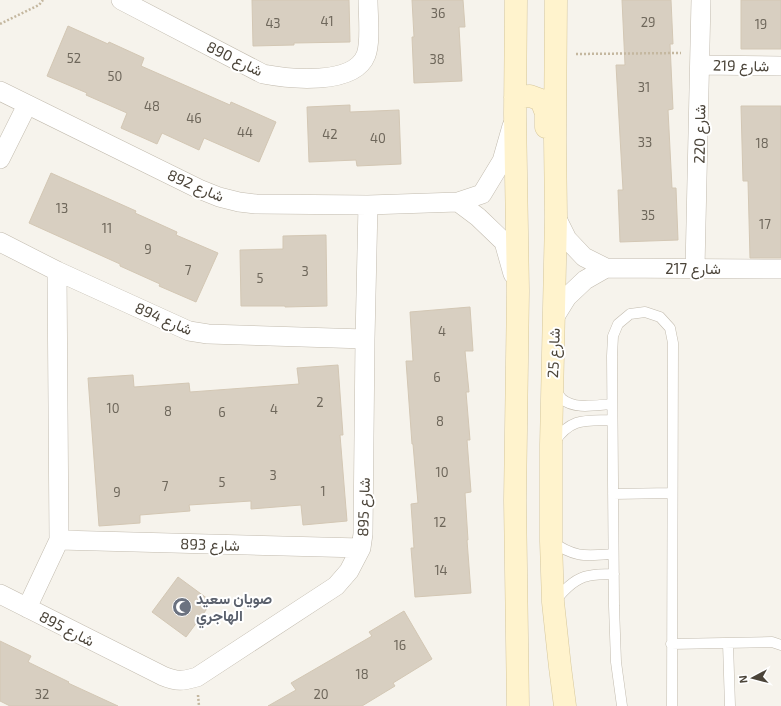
<svg xmlns="http://www.w3.org/2000/svg" width="781" height="706" viewBox="0 0 781 706" font-family="'Exo 2',Vazirmatn,sans-serif">
<style>
.building{fill:#d8cfc1;stroke:#d3c7b4}
.lines{fill:none;stroke-linecap:round;stroke-linejoin:round}
.lane-casing{stroke:#c2bbae;stroke-width:11}
.street-casing{stroke:#c2bbae;stroke-width:20}
.secondary-casing{stroke:#d6c79b;stroke-width:23}
.path{stroke:#c4b79f;stroke-width:2.5;stroke-dasharray:2 2;stroke-linecap:butt}
.lane{stroke:#fff;stroke-width:10}
.street{stroke:#fff;stroke-width:19}
.secondary{stroke:#fff3cd;stroke-width:22}
.labels{text-anchor:middle;dominant-baseline:central;stroke-width:4;stroke-linejoin:round;paint-order:stroke}
.number-label{font-size:13px;fill:#6e675b}
.street-label{font-size:15px;fill:#4b4439;stroke:#fff}
.worship-label{font-size:15px;font-weight:bold;fill:#5b616d;stroke:#fff;text-anchor:start}
</style>
<rect width="100%" height="100%" fill="#f6f3ec"/>
<path class="building" d="M252,0H349L350,42L294,43V45L253,46Z
M412,0H463L465,27H459L462,81L414,83L412,37H414Z
M622,0H671L673,44H670L673,109L668,110L672,188H676L678,240L620,242L618,190H623L616,65H625Z
M741,0H781V49H741Z
M68,26L108,44L109,42L144,58L141,66L230,105L231,102L276,122L259,162L204,138L199,150L162,133L157,144L121,128L127,113L86,95L87,93L47,76Z
M350,105V112L399,110L401,164L357,166L356,160L309,162L307,107Z
M741,106H781V258H750L748,181H743Z
M51,173L136,211L135,213L177,232L176,235L218,253L196,302L159,286L160,284L120,266V264L29,223Z
M326,235L327,306L285,307V306H241L240,250L283,249V236Z
M470,307L473,351H465L469,392H466L470,440H467L471,492L465,493L468,540H467L471,593L415,597L411,548H414L411,504L418,503L413,444H412L406,361H413L410,312Z
M338,365L343,435H340L347,521L303,525L301,505L251,509V501L189,505L190,511L140,515V523L99,526L88,378L133,375L134,387L189,383L190,392L299,384L297,368Z
M178,577L212,602L186,637L152,612Z
M404,611L432,659L393,683L395,686L362,706H268L296,690L291,683L372,636L369,632Z
M0,641L31,656L28,662L69,682L68,683L118,706H10L0,701Z"/>
<g class="lines">
<g class="lane-casing">
<path id="lane" d="M555,389C557,392 559,396 562,399C575,410 596,405 612,404
M555,441C572,417 586,421 612,420
M613,494L672,493
M551,541C575,558 585,556 613,554
M555,601C563,591 575,578 588,576C596,574 605,574 614,574
M728,643L730,706
M671,644L772,642L781,645
M622,706L616,662L614,606L612,356L613,336L618,324L630,314L645,312L660,317L670,328L673,343L672,706"/>
</g>
<g class="street-casing">
<path id="street" d="M121,0L263,74C289,79 354,86 366,55C371,42 368,15 368,0
M700,65L781,66
M0,91L199,189L219,197L239,202L256,204L368,205L458,202L482,194L502,161L512,126
M0,159L27,105
M458,202L478,217L504,242L513,274
M556,217L567,239L584,257L606,268L781,269
M0,242L57,271L189,331L208,334L365,339
M695,268L701,0
M57,271L59,540
M554,318L567,297L585,280L606,268
M0,594L163,676C177,682 183,681 197,677L336,586L349,571L361,548L363,534L365,339L368,205
M27,608L59,540L361,548"/>
</g>
<g class="secondary-casing">
<path id="secondary" d="M516,0L515,114L518,291L515,500L518,706
M556,0L555,139L556,217L551,445V541L553,602L560,667L565,706
M515,97L530,96L541,100L546,113V127"/>
</g>
<path class="path" d="M0,24L39,5L43,0
M576,54L681,53
M198,695L199,706"/>
<use href="#lane" class="lane"/>
<use href="#street" class="street"/>
<use href="#secondary" class="secondary"/>
</g>
<defs>
<g id="mosque-disc" transform="scale(1)"><circle r="9.5" fill="#6b7280" stroke="#fff"/><path d="M3.5-4.9A6 6 0 1 0 3.5 4.9A5 5 0 1 1 3.5-4.9Z" fill="#fff"/></g>
</defs>
<g fill-rule="evenodd">
<use href="#mosque-disc" x="182" y="607"/>
</g>
<g class="labels">
<g class="number-label">
<text x="438" y="13">36</text>
<text x="327" y="21">41</text>
<text x="648" y="22">29</text>
<text x="273" y="23">43</text>
<text x="761" y="24">19</text>
<text x="74" y="58">52</text>
<text x="437" y="59">38</text>
<text x="115" y="76">50</text>
<text x="644" y="87">31</text>
<text x="152" y="106">48</text>
<text x="194" y="118">46</text>
<text x="245" y="132">44</text>
<text x="330" y="134">42</text>
<text x="378" y="138">40</text>
<text x="645" y="142">33</text>
<text x="762" y="143">18</text>
<text x="62" y="208">13</text>
<text x="648" y="215">35</text>
<text x="765" y="224">17</text>
<text x="107" y="228">11</text>
<text x="148" y="249">9</text>
<text x="188" y="270">7</text>
<text x="305" y="271">3</text>
<text x="260" y="278">5</text>
<text x="442" y="331">4</text>
<text x="437" y="377">6</text>
<text x="320" y="402">2</text>
<text x="113" y="408">10</text>
<text x="274" y="409">4</text>
<text x="168" y="411">8</text>
<text x="222" y="412">6</text>
<text x="440" y="421">8</text>
<text x="442" y="472">10</text>
<text x="273" y="475">3</text>
<text x="222" y="482">5</text>
<text x="165" y="486">7</text>
<text x="323" y="491">1</text>
<text x="117" y="492">9</text>
<text x="440" y="522">12</text>
<text x="441" y="570">14</text>
<text x="400" y="645">16</text>
<text x="362" y="674">18</text>
<text x="42" y="694">32</text>
<text x="321" y="694">20</text>
</g>
<g class="street-label">
<text transform="translate(235 58) rotate(26)">شارع 890</text>
<text transform="translate(741 65) rotate(1)">شارع 219</text>
<text transform="translate(699 134) rotate(-89)">شارع 220</text>
<text transform="translate(196 185) rotate(23)">شارع 892</text>
<text x="693" y="268">شارع 217</text>
<text transform="translate(164 318) rotate(23)">شارع 894</text>
<text transform="translate(553 353) rotate(-88)">شارع 25</text>
<text transform="translate(363 507) rotate(-88)">شارع 895</text>
<text transform="translate(210 544) rotate(2)">شارع 893</text>
<text transform="translate(67 628) rotate(27)">شارع 895</text>
</g>
<g class="worship-label">
<text x="196" y="598">صويان سعيد<tspan x="196" dy="17">الهاجري</tspan></text>
</g>
</g>
<g transform="translate(753 678) rotate(263)" stroke="#ffffff" stroke-width="3" paint-order="stroke">
<path d="M0-3L7 15L0 10L-7 15Z" fill="#4b4439"/>
<text y="-6" font-size="11" font-weight="bold" text-anchor="middle" fill="#4b4439">N</text>
</g>
</svg>
